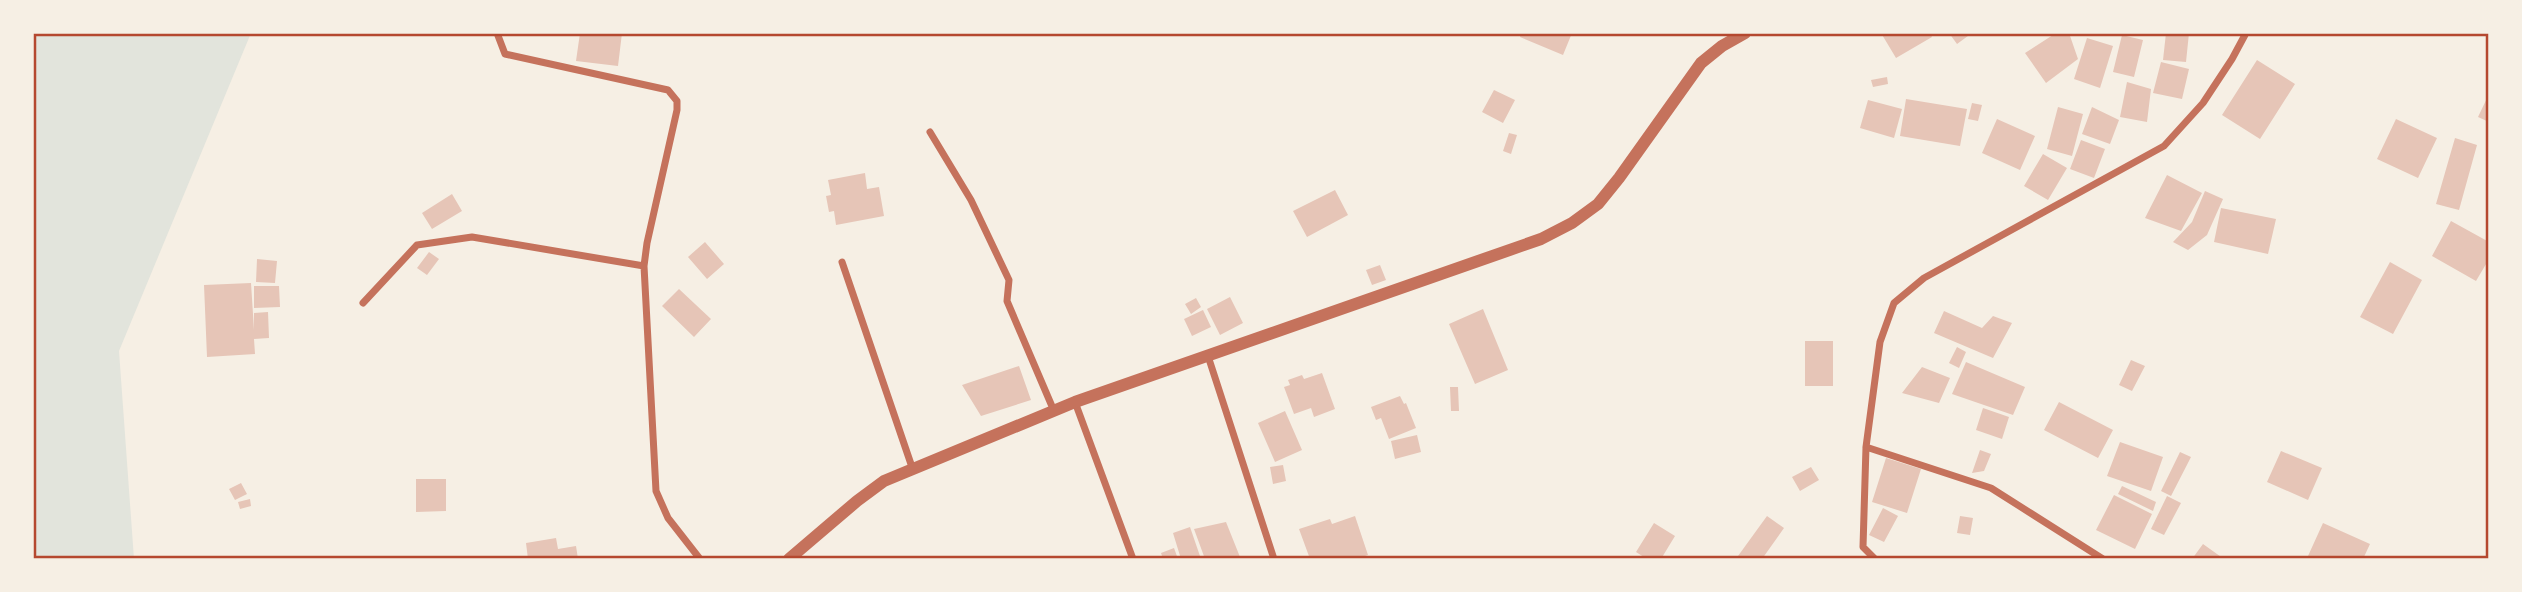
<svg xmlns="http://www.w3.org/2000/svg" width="2522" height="592" viewBox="0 0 2522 592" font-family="'Space Grotesk',sans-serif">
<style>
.green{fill:#e2e4dc}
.building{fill:#e6c5b7}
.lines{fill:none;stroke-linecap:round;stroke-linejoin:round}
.minor{stroke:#c5725c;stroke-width:7}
.tertiary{stroke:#c5725c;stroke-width:12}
.neatline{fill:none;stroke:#b5482f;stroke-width:2.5}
</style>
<rect width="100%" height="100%" fill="#f6efe4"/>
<path class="green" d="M33,33H251L119,351L134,559H33Z"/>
<path class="building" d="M580,33H622L618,66L576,61Z
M1521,33H1572L1563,55L1520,37Z
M1881,33H1930L1932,37L1896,58Z
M1949,33H1972L1957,44Z
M2056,33H2069L2078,59L2046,83L2025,53Z
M2166,33H2189L2186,62L2163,60Z
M2122,35L2143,40L2134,77L2113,72Z
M2087,38L2113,46L2100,88L2074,79Z
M2257,60L2295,84L2260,139L2222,115Z
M2161,62L2189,69L2182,99L2153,93Z
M1887,77L1888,84L1873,87L1871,80Z
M2127,82L2151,89L2147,122L2120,117Z
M1494,90L1515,100L1503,123L1482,112Z
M2489,94V122L2478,117Z
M1906,99L1967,109L1960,146L1900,136Z
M1868,100L1902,109L1894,138L1860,128Z
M1972,103L1982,105L1978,121L1968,119Z
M2058,107L2083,114L2072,156L2047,149Z
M2092,107L2119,120L2110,144L2082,134Z
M1997,119L2035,136L2020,170L1982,153Z
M2396,119L2437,138L2418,178L2377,159Z
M1509,133L1517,135L1511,154L1503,151Z
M2455,138L2477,145L2459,210L2436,204Z
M2081,140L2105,149L2094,178L2070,169Z
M2043,154L2067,168L2048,200L2024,186Z
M865,173L867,189L879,187L884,216L836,225L834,211L829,212L826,196L831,195L828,180Z
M2167,175L2202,193L2181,231L2145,218Z
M1335,190L1348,215L1307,237L1293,211Z
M2205,191L2223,199L2207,235L2188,250L2173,242L2192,222Z
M452,194L462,211L432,229L422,213Z
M2221,208L2276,219L2268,254L2214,242Z
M2451,221L2489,242V259L2476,281L2432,256Z
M705,242L724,264L707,279L688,257Z
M429,252L439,259L427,275L417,268Z
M257,259L277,261L275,283L256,282Z
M2390,262L2422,280L2393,334L2360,317Z
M1380,265L1386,280L1372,285L1366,270Z
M251,283L254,330V313L268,312L269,338L254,339L255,354L207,357L204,285Z
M254,286H279L280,307L254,308Z
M679,289L711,319L694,337L662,306Z
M1230,297L1243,323L1220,335L1207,309Z
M1196,298L1201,307L1191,314L1185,304Z
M1483,309L1508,370L1475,384L1449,324Z
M1203,310L1211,327L1192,336L1184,319Z
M1944,311L1982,328L1993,316L2012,323L1993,358L1934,333Z
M1805,341H1833V386H1805Z
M1957,347L1966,352L1959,368L1949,363Z
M2131,360L2145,366L2132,391L2119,385Z
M1966,362L2025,387L2013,415L1952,394Z
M1019,366L1031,400L981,416L962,385Z
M1922,367L1950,378L1939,403L1902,393Z
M1322,373L1335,409L1314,417L1311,408L1294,414L1284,387L1290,385L1288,380L1302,375L1304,379Z
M1450,387H1458L1459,411H1451Z
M1400,396L1404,404L1406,403L1416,428L1389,439L1381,418L1376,420L1371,407Z
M2059,402L2113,430L2098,458L2044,430Z
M1983,408L2009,417L2002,439L1976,430Z
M1285,411L1302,450L1275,462L1258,423Z
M1417,435L1421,452L1395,459L1391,441Z
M2120,442L2163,457L2151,491L2107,476Z
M1980,450L1991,454L1984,471L1972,473Z
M2281,451L2322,468L2308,500L2267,482Z
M2180,452L2191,457L2171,496L2161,491Z
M1886,458L1921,469L1907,513L1872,502Z
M1283,465L1286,481L1273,484L1270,467Z
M1811,467L1819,480L1800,491L1792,477Z
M416,479H446V511L416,512Z
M241,483L247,494L235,500L229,489Z
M2122,486L2156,502L2153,511L2118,494Z
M2114,495L2152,514L2135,549L2096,530Z
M2167,496L2181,503L2164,535L2151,529Z
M250,499L251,506L240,509L238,502Z
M1883,508L1898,516L1884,542L1869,535Z
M1355,516L1368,555L1356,559H1310L1299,529L1330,519L1332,524Z
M1767,516L1784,528L1762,559H1741L1738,556Z
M1960,516L1973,518L1970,535L1957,533Z
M1226,522L1240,557L1205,559L1194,529Z
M1654,523L1675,536L1661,559H1647L1636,552Z
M2323,523L2370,544L2363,559H2313L2308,556Z
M1190,527L1201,559H1181L1173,533Z
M556,538L558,549L576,546L578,559H528L526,543Z
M2203,544L2224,559H2192Z
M1174,548L1178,559H1163L1161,553Z"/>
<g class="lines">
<path class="minor" d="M497,33L505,54L668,90L677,101V110L647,243L644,266L656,491L668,518L700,559
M930,132L971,200L1009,280L1007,301L1054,411
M842,262L913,470
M363,303L417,245L472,237L644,266
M1208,356L1274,559
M1075,402L1133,559
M1866,447L1991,488L2103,559
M1875,559L1863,547L1866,447L1880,342L1894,303L1924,278L2164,146L2203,103L2232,59L2246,33"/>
<path class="tertiary" d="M789,559L857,501L884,481L1075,402L1541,239L1572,223L1598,204L1619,178L1701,63L1722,46L1745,33"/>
</g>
<rect width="2522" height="592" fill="none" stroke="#f6efe4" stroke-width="70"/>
<rect x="35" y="35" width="2452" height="522" class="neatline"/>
</svg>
